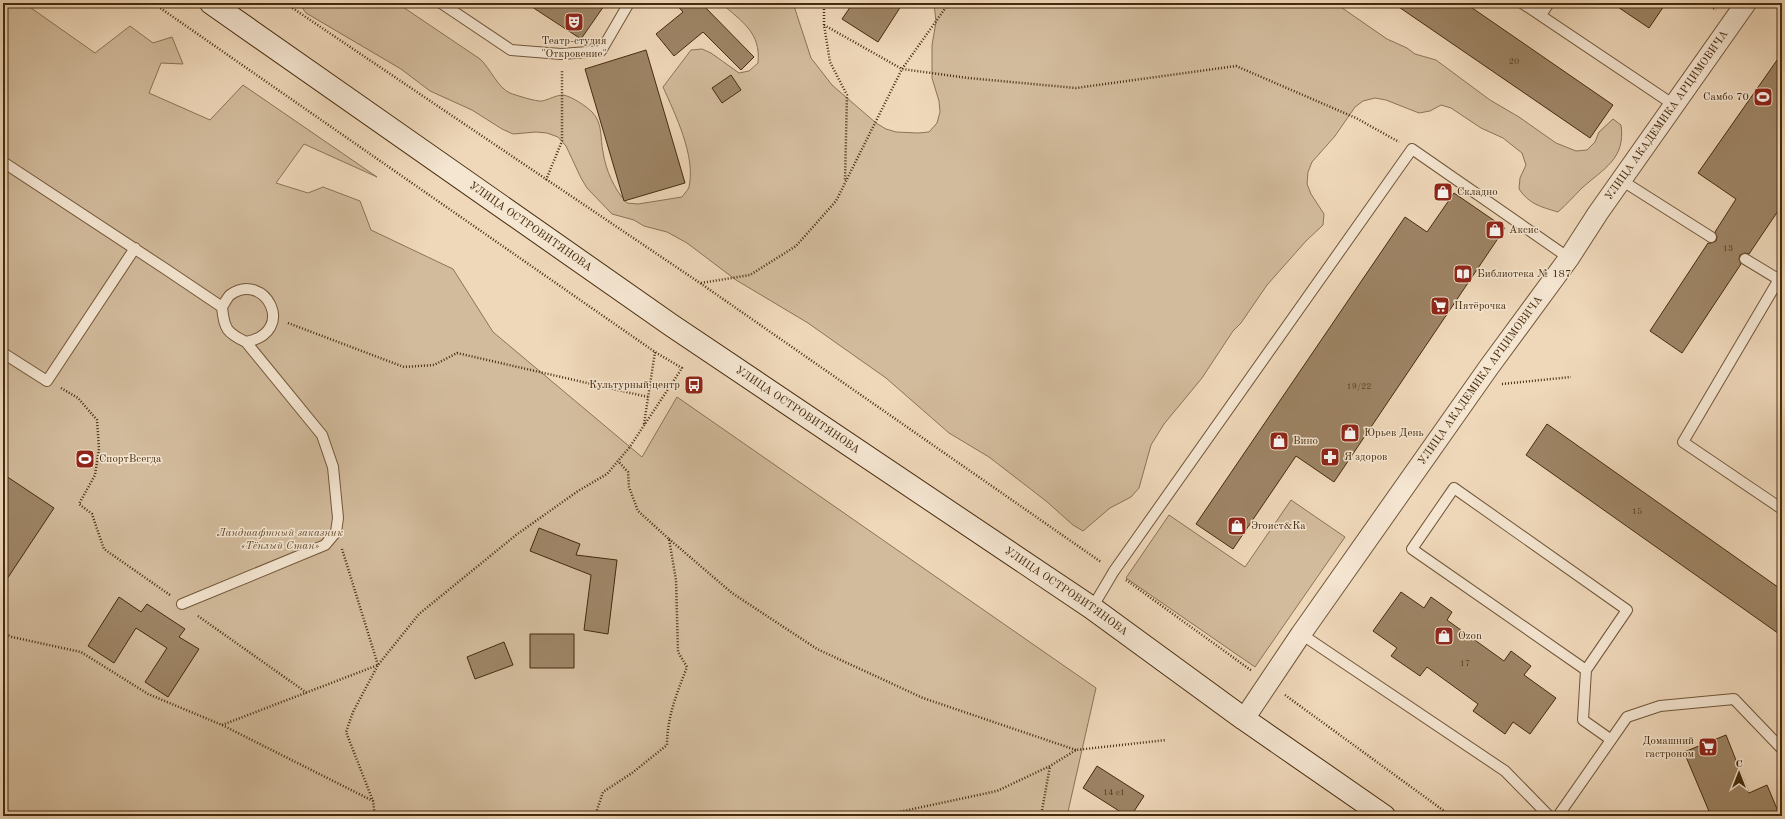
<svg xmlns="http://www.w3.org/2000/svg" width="1785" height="819" viewBox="0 0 1785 819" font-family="'Old Standard TT',serif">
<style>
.green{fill:#d2bb9c;stroke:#8c7354}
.building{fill:#9e8566;stroke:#462b0c}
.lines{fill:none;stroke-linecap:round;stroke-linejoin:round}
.lane-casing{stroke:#705638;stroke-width:12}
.street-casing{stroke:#705638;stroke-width:22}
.secondary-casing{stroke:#462b0c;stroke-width:24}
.path{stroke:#462b0c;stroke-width:2.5;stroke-dasharray:1 2;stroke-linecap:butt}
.lane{stroke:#f5e6d2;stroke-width:10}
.street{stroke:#f5e6d2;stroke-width:20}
.secondary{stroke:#f5e6d2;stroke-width:22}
.labels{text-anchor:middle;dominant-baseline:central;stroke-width:3;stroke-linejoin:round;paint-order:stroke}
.number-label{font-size:9px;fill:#5c4222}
.poi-label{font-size:11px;fill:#462b0c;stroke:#f5e6d2;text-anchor:start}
.street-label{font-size:11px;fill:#462b0c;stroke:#f5e6d2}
.park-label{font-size:11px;font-style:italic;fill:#624829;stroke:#f5e6d2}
</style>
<rect width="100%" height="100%" fill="#efd8ba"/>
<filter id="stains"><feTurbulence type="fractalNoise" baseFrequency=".005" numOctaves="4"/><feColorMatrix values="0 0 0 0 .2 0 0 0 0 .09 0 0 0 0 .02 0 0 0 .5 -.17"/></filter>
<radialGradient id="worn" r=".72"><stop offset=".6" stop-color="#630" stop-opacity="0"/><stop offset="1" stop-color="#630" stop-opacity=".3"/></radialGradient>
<path class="green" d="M3,3H24L95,53L130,26L153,43L172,37L183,64L161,63L149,93L210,120L243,85L377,177L304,144L276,183L308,193L323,187L360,201L371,230L453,269L493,332L642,457L677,397L1096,688L1067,816H3Z
M299,3H397L480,59C491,69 497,87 510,93C515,95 537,102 542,101C548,100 556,95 563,95C571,96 586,106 592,112C603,123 600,138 603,152C606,171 614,189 627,203L638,204L682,197C684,194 688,190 689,187C696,156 675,114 663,87L691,50L702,49L711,53L739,73L749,71L758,63C761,32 742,22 721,3H793L811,58L832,85L876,123L886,129L896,132L918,133L929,132L937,123L940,112L939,101L932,78V45L936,22L934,3H1335L1387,39L1407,48L1415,54L1436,60L1490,100L1519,117L1556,143L1576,151L1587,150L1595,142L1599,132L1613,119L1621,125C1626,159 1603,169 1582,188C1574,196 1566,205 1558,212C1541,207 1529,204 1519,189L1520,178L1526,165L1522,153L1503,138L1481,128L1451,108L1441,105L1430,111L1419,113L1386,100L1375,98L1363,101L1355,107L1335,136L1312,162L1308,172L1307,184L1311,194L1324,214L1323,225L1306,241L1267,285L1241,323L1233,331L1202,378L1164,424L1151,445L1139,488L1131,497L1110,508L1083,531L1073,525L1046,501L989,457L949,433L886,378L808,323L736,280L687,243L667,232L644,226L634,220L612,214L587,188L581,178L566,146L558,137L547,133L536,132L513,134L502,129L472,110L430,91L401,69L306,13Z
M1291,500L1345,537L1255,667L1126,578L1169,515L1245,567Z"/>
<path class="building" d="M526,3H606L581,39Z
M675,3H701L754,57L741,70L703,32L674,56L656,34L683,12Z
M853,3H903L878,42L842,19Z
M1393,3H1465L1613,105L1590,138Z
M1612,3H1666L1649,28Z
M646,50L685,183L624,201L585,69Z
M1782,53V205L1749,254L1745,253L1740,255L1739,259L1741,264L1682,353L1650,331L1708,243H1711L1716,241L1717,237L1715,232L1736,199L1698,173Z
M731,75L741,90L722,103L712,88Z
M1454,193L1505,228L1334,482L1296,456L1233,549L1196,524L1405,217L1427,232Z
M1547,424L1782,590V636L1526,455Z
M3,474L54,508L3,585Z
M539,528L580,544L576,555L617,560L608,634L584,630L591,575L530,551Z
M1401,592L1424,608L1431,597L1452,612L1447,620L1504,661L1511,651L1531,666L1524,675L1556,698L1530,734L1513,722L1505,734L1473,711L1478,704L1427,667L1420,676L1391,656L1397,648L1373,631Z
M119,597L141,612L147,604L185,629L179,637L199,649L168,697L145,682L167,648L136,628L114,663L88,646Z
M530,634H574V668H530Z
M504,642L513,665L475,679L467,657Z
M1726,735L1749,793L1767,785L1780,816H1711L1684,752Z
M1097,766L1144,796L1131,816H1127L1083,788Z"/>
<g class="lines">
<g class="lane-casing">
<path id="lane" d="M441,3L511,50L561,54L601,51L629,3
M1522,3L1674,105
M1541,15L1549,3
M3,162L167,270L222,307C224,329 227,333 246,342L322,435L333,467L338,518L336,532L325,545L182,604
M1621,180L1711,237
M1745,259L1778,279
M1782,274L1683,442L1782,509
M222,307C224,304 227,298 230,295C265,270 298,332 246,342
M3,353L47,381L135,248
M1092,608L1114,571L1412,149L1569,258
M1301,634L1505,771L1549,816
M1586,670L1627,610L1454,488L1412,549L1586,670L1583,720L1610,739
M1558,816L1627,717L1660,706L1734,699L1782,749"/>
</g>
<g class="street-casing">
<g id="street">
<path id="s1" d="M1244,719L1301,634L1489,367L1569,258L1598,213L1746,3"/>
</g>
</g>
<g class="secondary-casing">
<g id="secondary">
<path id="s2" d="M211,3L671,325L1092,608L1244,719L1384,816"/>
</g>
</g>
<path class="path" d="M153,3L655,352L682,368L629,448L607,474L578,491L516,535L419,614L378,665L353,712L346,732L373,801L375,816
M285,3L700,283L1101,562
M824,3V25L830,62L847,95L845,181
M1706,3L1716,10
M824,25L902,69L968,78L1076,88L1236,66L1356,118L1399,142
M546,180L562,141V70
M701,283L750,275L796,246L836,201L902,69L949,3
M288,323L404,367L434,365L457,353L648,397
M1502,384L1571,377
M61,388L78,398L97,420L99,449L95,475L79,504L92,514L104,549L170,595
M644,424L655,352
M669,539L732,593L817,649L923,698L1076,750
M342,549L378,665
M1126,580L1252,671
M198,616L307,693
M3,633L12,637L81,652L148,694L222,725L373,801
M1285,695L1451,816
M222,725L378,665
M595,816L603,792L632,773L667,745C667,717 677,693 687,667L678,652L676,580L669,539L638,511L629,487L628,472L618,461
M880,816L997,791L1050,766L1076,750L1166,740
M1041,816L1050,766"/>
<use href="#lane" class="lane"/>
<use href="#street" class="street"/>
<use href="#secondary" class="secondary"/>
</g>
<defs>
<g id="theatre-square" transform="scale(1)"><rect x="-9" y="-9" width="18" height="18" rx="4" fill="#8f2418" stroke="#f5e6d2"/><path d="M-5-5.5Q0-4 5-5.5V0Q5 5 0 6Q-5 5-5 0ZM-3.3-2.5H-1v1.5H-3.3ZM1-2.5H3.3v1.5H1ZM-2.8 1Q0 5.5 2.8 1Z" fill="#fff"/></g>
<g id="stadium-square" transform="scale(1)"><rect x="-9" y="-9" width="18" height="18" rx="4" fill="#8f2418" stroke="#f5e6d2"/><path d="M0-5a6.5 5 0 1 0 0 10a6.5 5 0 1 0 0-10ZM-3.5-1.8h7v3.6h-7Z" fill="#fff"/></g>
<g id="shop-square" transform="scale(1)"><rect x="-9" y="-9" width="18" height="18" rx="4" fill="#8f2418" stroke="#f5e6d2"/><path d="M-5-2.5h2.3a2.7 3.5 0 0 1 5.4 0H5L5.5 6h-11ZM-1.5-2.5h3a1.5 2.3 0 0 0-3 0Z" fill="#fff"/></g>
<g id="library-square" transform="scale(1)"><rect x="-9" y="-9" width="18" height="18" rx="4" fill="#8f2418" stroke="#f5e6d2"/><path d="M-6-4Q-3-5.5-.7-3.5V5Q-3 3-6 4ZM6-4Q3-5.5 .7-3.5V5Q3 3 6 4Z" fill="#fff"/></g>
<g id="supermarket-square" transform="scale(1)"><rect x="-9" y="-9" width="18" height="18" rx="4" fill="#8f2418" stroke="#f5e6d2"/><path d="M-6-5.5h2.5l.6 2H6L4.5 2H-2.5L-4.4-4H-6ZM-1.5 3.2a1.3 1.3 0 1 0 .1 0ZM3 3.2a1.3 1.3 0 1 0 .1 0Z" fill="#fff"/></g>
<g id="bus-square" transform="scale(1)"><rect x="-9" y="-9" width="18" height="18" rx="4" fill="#8f2418" stroke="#f5e6d2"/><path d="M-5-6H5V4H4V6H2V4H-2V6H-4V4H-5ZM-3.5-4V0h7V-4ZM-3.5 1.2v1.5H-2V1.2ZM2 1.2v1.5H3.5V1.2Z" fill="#fff"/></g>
<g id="pharmacy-square" transform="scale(1)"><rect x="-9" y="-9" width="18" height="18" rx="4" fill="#8f2418" stroke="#f5e6d2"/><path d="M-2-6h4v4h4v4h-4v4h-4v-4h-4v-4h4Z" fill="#fff"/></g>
</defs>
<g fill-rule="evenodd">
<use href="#theatre-square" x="574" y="22"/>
<use href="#stadium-square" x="1763" y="97"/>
<use href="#shop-square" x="1443" y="192"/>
<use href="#shop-square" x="1495" y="230"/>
<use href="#library-square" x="1463" y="274"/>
<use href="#supermarket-square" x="1440" y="306"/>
<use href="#bus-square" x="694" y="385"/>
<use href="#shop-square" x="1350" y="433"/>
<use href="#shop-square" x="1279" y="441"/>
<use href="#pharmacy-square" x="1330" y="457"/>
<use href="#stadium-square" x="85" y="459"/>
<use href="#shop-square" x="1237" y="526"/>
<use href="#shop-square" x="1444" y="636"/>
<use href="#supermarket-square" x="1708" y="747"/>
</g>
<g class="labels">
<g class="number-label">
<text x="1514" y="61">20</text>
<text x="1728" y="248">13</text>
<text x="1359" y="386">19/22</text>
<text x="1637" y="511">15</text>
<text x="1465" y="663">17</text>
<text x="1114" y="792">14 с1</text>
</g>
<g class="poi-label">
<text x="574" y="41" text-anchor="middle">Театр-студия<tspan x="574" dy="13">"Откровение"</tspan></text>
<text x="1749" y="97" text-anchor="end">Самбо 70</text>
<text x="1457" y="192">Складно</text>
<text x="1509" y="230">Аксис</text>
<text x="1477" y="274">Библиотека № 187</text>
<text x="1454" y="306">Пятёрочка</text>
<text x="680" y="385" text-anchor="end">Культурный центр</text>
<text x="1364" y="433">Юрьев День</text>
<text x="1293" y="441">Вино</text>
<text x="1344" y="457">Я здоров</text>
<text x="99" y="459">СпортВсегда</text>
<text x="1251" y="526">Эгоист&amp;Ка</text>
<text x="1458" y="636">Ozon</text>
<text x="1694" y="741" text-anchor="end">Домашний<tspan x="1694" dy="13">гастроном</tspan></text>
</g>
<g class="street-label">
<text stroke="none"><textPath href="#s1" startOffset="737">УЛИЦА АКАДЕМИКА АРЦИМОВИЧА</textPath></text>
<text stroke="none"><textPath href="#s2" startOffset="390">УЛИЦА ОСТРОВИТЯНОВА</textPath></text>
<text stroke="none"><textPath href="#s1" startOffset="413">УЛИЦА АКАДЕМИКА АРЦИМОВИЧА</textPath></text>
<text stroke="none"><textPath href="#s2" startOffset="714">УЛИЦА ОСТРОВИТЯНОВА</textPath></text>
<text stroke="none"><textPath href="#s2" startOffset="1038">УЛИЦА ОСТРОВИТЯНОВА</textPath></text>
</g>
<g class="park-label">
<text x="280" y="533">Ландшафтный заказник<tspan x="280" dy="13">«Тёплый Стан»</tspan></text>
</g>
</g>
<rect width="1785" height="819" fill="none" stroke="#efd8ba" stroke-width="16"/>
<rect x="4" y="4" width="1777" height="811" fill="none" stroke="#462b0c" stroke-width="2"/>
<rect x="8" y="8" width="1769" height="803" fill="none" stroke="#462b0c"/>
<g transform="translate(1739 773)" stroke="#f5e6d2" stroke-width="3" paint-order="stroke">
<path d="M0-3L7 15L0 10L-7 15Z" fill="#462b0c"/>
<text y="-6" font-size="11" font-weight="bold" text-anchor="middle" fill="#462b0c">С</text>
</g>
<rect width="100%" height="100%" filter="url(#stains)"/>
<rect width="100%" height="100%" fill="url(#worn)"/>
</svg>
